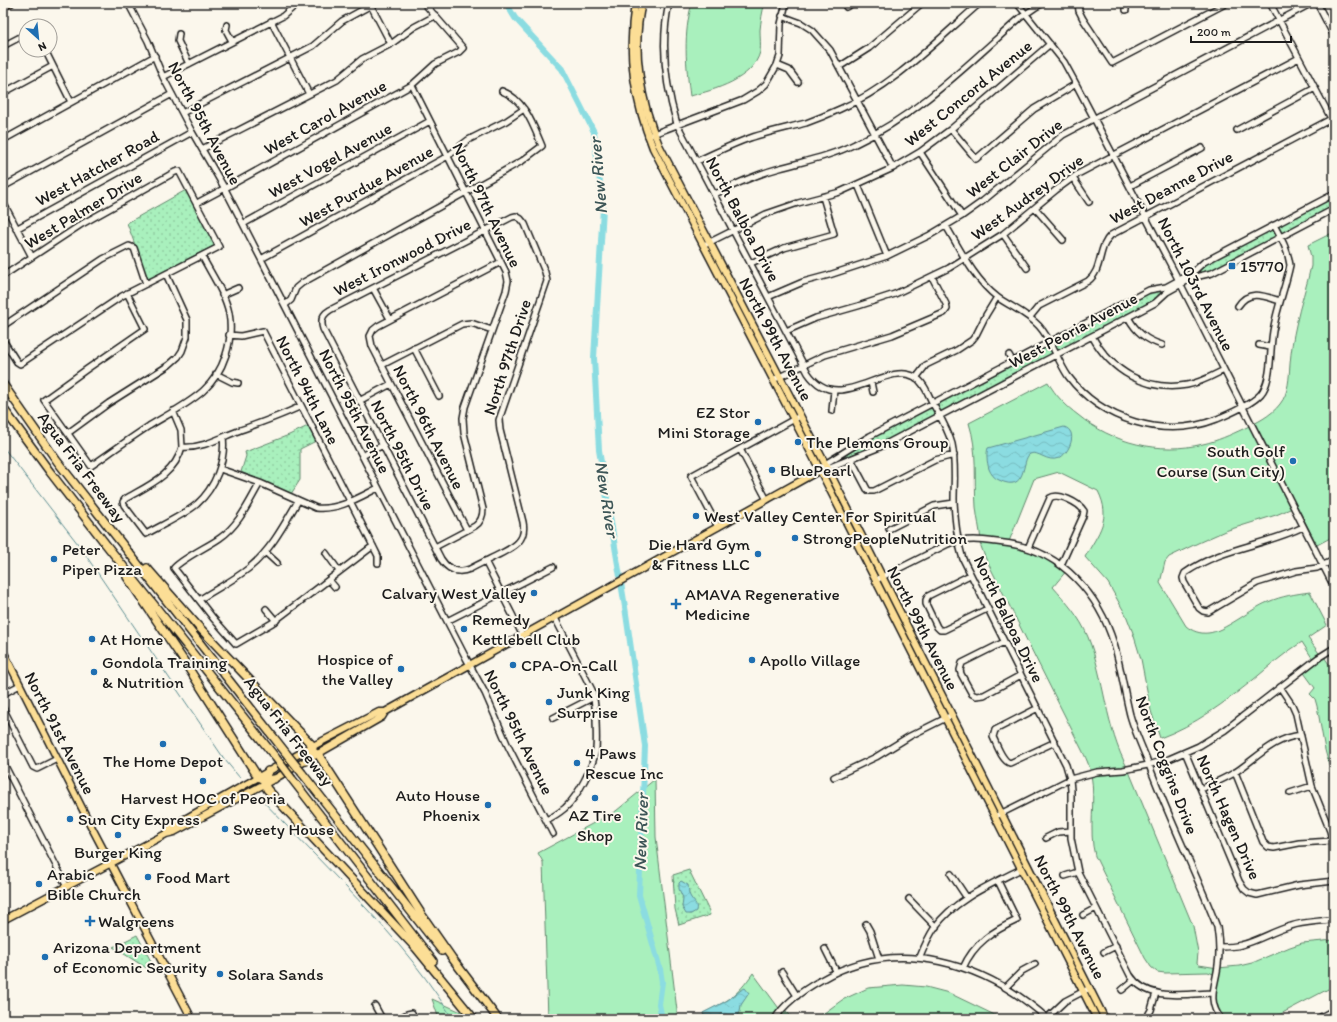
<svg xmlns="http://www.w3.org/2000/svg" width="1337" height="1022" viewBox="0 0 1337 1022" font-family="Itim,sans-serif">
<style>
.grass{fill:#a9f0bd;stroke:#62866c}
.park{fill:url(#park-dots);stroke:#62866c}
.water{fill:url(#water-waves);stroke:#5f8f92}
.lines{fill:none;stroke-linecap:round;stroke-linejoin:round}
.stream{stroke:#5f8f92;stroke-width:1}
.river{stroke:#8bdce1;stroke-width:6}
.minor-casing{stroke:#1c1c1c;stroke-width:8}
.major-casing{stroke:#1c1c1c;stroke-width:9}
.highway-casing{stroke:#1c1c1c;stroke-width:10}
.minor{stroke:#fbf7ec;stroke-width:5}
.major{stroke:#fcde96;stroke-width:6}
.highway{stroke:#fcde96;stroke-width:7}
.highway-bridge-casing{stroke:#1c1c1c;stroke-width:10;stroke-linecap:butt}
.highway-bridge{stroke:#fcde96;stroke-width:7}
.poi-dot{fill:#1f6fb2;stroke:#fbf7ec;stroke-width:1.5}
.labels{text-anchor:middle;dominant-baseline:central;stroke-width:4;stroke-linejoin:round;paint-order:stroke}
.street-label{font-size:17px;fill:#1c1c1c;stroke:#fbf7ec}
.poi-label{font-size:17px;fill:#1c1c1c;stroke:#fbf7ec;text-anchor:start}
.water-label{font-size:18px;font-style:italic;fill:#3d5657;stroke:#fbf7ec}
</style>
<defs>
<pattern id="park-dots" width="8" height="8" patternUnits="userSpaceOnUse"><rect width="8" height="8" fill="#a9f0bd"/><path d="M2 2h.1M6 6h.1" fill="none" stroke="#91cda2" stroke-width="1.8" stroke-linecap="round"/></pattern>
<pattern id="water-waves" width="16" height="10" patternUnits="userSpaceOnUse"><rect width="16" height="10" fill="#8bdce1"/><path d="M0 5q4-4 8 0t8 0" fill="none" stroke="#77bcc0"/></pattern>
</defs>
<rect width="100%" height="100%" fill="#fbf7ec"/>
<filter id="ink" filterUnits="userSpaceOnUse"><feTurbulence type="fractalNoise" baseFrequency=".025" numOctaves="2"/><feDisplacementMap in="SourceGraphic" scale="8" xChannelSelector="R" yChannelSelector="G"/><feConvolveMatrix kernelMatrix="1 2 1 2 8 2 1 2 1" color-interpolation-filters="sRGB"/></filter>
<g filter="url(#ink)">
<path class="grass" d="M692,3H765C762,12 761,21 760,30C760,38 761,45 760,52C753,79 715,90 690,96C686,65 683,34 692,3Z
M1334,232V536L1317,545L1297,506L1276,515L1225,531L1198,543L1169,557L1165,562L1160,583L1186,626C1192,631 1200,634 1208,633C1224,632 1252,608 1268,602C1282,596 1295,594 1310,592L1327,625L1308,638L1321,656L1323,655L1334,672V783L1325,750L1317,706L1315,699L1310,694L1315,688L1302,670L1314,661L1302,642C1284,653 1269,667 1253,680C1224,703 1195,725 1160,738L1151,711L1141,659L1133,633L1126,615L1108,583L1085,557C1099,532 1112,519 1098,491L1059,472L1034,479L1008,544L1028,548L1067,570L1053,587C1066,602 1080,617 1088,637C1105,680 1105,727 1128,769L1193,926L1198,953L1197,963L1199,965L1218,968L1239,966L1252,963L1290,947L1302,943L1334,940V986L1271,1019H1221L1214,1007L1216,975L1208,972L1165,973L1157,972L1151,967L1145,958L1095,856C1088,830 1096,801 1091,774C1090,766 1085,756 1081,748L985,557L979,541H981C980,529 977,518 976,507C974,478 978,451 969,423L1048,382C1055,395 1066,406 1078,415C1112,443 1160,455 1203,444C1217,441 1230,435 1243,429C1256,423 1271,416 1280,404C1289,393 1289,377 1290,364C1291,351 1293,338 1296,325C1300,305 1307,286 1311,266V257L1308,245Z
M655,779L656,837L678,1019H548L543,862L538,853L616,811Z
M753,973L781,1011L783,1008L794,1019H705L703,1013C728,1001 737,996 753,973Z
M903,985L926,987L949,993L1003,1019H816L842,1000L868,988Z
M432,999L477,1019H439Z"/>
<path class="park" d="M186,190L215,245L148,280L127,223Z
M1334,196V208L1282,233L1278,227L1279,225Z
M1272,228L1277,236L1209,273L1199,272L1201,266Z
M1157,291L1161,292V295L1158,299L1058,351H1056L1053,343L1054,342L1150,292Z
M1046,347L1050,348L1052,354L943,412L940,411L938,405L939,402Z
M931,407L936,415L880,445L845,458V455L873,437Z
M308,426L316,441L300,449V480L291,494L241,472L246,456L245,452L289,435Z
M689,870L709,911L710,915L679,925L675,909L673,875Z
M137,935L154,967L148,969L113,947Z"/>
<path class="water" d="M1064,427C1079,431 1069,454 1059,458C1047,463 1038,450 1030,454C1021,459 1028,494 999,480C994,478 991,474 989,469C987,462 986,454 988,448Z
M681,881L688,885C689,888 688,893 690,896C693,902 698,903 696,911L691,914H686L682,907L683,898L679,889V883Z
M745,988L749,993L741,1005L740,1012L738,1016L730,1017L727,1019H705L703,1013L728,1000L741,990Z"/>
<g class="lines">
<path class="stream" d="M3,447L78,544L225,760L240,778
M31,688L34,689
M260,798L340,881
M344,885C382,924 420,966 449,1013"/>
<path class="river" d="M506,3L515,18L562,69L594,132L603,208L594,358L599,450L625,607L645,746L639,895L660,969L662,982L659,1004L662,1019"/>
<g class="minor-casing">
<path id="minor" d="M128,3L148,41L163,77L192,132L225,189L466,658L485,693L508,746L553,834
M669,3C660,44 665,84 677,124L808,373C838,417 885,360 915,377C924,382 928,394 932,402C939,415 948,429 952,444C956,463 954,482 954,501C955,520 957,541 963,559L1066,765L1070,779L1071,790V838L1078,872L1130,975C1147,1002 1185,994 1212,993
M844,3L846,7L853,3
M1017,3L1064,62L1076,84L1177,277L1334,587
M1078,3L1079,11L1083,19L1112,63L1227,3
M1126,3V10
M1270,3L1334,124
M1317,3L1334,36
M370,4L391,44
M782,16L801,23L812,30L830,50L893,168
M271,21L309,94
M227,25L226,30L232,41
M179,34L178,41L189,64
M3,46L26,34
M45,50L71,102
M777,65L789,70L798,82
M839,67L869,48L922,3
M163,77L283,16L298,3
M412,85L506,272L508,281L506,291L465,407L463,418L464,433L483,509C483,516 481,522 475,526L435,547
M3,93L53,66
M182,113L313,46L342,21L375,3
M951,129L976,159L1034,109L1076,84
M1237,130L1315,88
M648,136L743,100L758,91L766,84L777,65L780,56L781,24L786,3
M3,140L155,56
M202,149L337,80L362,59L391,44L414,27L431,18L435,15
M920,152L962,216
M697,161C715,153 732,144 750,138C768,132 787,128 806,123C817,119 829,114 840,109C894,86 936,41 980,3
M1073,178L1089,202
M858,185L887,256
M1130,186L1202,148
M3,187L172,94
M715,194C736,184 757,174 780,168C805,161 831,156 855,144C918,115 968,64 1020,18L1036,7L1044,3
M3,202L32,257
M197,203L229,186L412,85L435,64L459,52L463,48L424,3
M1035,208L1063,240
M516,216L521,219L525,224L545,272L547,281L499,420L500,430L523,522C527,542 512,548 496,556C488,560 479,564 470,569C458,574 448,570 441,559L323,329C320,320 323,314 330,310L512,217Z
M243,224L430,121
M946,226C961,251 974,279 997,297C1011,307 1027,313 1039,326C1052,340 1057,360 1068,376C1101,420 1164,440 1217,419C1229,414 1256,403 1263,391C1273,374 1269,346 1274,326C1278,305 1286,285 1290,265C1288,250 1281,238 1274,225
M16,229L192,132
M1003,234L1027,268
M706,244L766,214L798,203L840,192L893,168L920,152L951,129L1050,44
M261,259L448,156L468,140L506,121L524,109
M751,263L784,248L834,234L823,197
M3,276L82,224L175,172L179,171L219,247L122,296L20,364L17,362L3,340
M373,288L390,319
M127,293L145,329L87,369L44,400L91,466C111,452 129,439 149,426C167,415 187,405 203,391C224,372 234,341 229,313C225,293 211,274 202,256
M222,295L238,288
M768,297L803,282L829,275L887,256L930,235L962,216L983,201L1063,135L1312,3
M285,305L291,300L296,288L302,283L522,161L542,146C533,125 525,100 502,91
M1238,306C1249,289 1264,296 1280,301
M1030,317L1039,306L1088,281C1103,270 1097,248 1111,235L1331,119
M1128,317C1136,332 1146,340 1162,345
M3,326L103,259L129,246L134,248L146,284
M786,331L816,318L858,306L895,294L949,268L1003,234L1056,190L1078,174L1299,58
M229,335L241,336L263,331L373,546L378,556V563
M1092,336C1111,371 1146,392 1187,385C1200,383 1212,376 1224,370
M1259,345L1270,347
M414,348L439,396
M1009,355L1013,362
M382,365L462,324L471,323L492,330
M216,374L232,382L238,383
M916,378L926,365L957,350L972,340L976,335L986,315L997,297
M773,380L825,355L892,335L944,313L947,309L946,304L932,277
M871,382L873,392
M359,401L391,384
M173,411L181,430L182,447
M832,411L834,390
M68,433L109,403L169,365L178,357L182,351L187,337V320L166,274
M223,437C226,460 215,488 197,504C184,515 162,525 146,534L124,505L123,502L125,499C147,486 175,475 182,447C201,449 220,438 238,431C259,423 281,416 301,406
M740,449L767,500
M362,456L383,445
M851,459L867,489L869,491H874L935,460L954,455
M220,469L260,483L316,508C339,510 358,498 378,488
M825,469L880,447L1155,303L1167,292L1185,282L1195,277L1212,273L1334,209
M820,470L825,464L870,436L1149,290L1166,287L1192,273L1204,262L1334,194
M260,483C249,502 239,525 220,538C209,546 183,558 174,568L213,618L236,644L272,623L373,546
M718,527L691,476L800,416
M1303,527C1264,546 1223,547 1185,573L1183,578L1184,582L1199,608L1203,611L1208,612L1257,583L1296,571L1317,568L1334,560
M889,529L934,506L954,503
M467,530L372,346L370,336L373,330L378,326L501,262
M1028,548L1050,498C1058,492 1079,503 1084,511L1083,516L1061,565
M265,552L277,563
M326,553L339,571
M485,561L523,636
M970,575L928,596L926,600V604L937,627L940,630H944L987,609
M329,580L335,587
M876,580L948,544C968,537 991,541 1011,544C1063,553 1099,595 1114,644C1121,667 1124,691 1130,715C1134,729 1140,743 1146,757C1167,815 1195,870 1217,927C1219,940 1220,952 1218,965C1216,985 1206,1000 1221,1019
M199,600C216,589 234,580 249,568C271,550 284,525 298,501
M266,609L276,621
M447,621L553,567
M1004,642L962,663L960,670L961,674L972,694L976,696L984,695L1021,675
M1280,687L1292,705L1296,714L1312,786L1330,831L1334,849
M3,694L20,685
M3,708L33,767L37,769L57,759
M1038,708L995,730L993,737C997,745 1002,761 1010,763L1055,742
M553,718L594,697
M1185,752L1239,881L1244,889L1249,893L1257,895L1299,885L1334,881
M3,762L67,887
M1235,772L1263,842L1268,847L1274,848L1299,843L1332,841
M834,777L876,757L910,736L952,715
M1201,789C1212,784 1224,779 1234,773C1256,759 1273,738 1301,735
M1290,793L1312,786
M998,815L1070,779L1097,772L1123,770L1148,765L1169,759L1199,746L1225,730L1318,658L1334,648
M546,820C553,817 559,813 565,808C578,796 593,767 596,749C597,739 596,728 596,718C595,708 595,699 592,690L555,618
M1046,838L1058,832L1071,831
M951,874L967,898
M1065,876L1078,872
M909,899L936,927
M1083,915L1096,908
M866,924L870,931L879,959
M1219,947C1227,947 1234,947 1241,945C1258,941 1273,931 1291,926C1305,921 1321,922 1334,919
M825,949L836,971
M1104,952L1116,946
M920,957C924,947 929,936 935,927C955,899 992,884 1021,869
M963,968C974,943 993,931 1017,920L998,881
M782,972L797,996
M1006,987L1022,971L1035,964
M1122,990L1134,980
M375,1006L382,1019
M1047,1018L1065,1001L1090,988
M398,1019L407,1014L412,1013L415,1019
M775,1019C785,1002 805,989 821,980C898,935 985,963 1048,1019
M1146,1019L1151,1010L1156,993
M1317,1019L1334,1010"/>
</g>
<g class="major-casing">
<path id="major" d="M635,3C627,54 634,100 653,148L820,470L1097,1019
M642,3C631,47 641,104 659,145L830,473L1105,1019
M3,7L11,3
M3,651L91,826L192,1019
M166,834L171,827L313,746L379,712H385
M3,920L166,834L174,832L274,779L382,717L385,712L820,470"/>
</g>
<g class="highway-casing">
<path id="highway" d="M3,384L57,461L286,753
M3,408L50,472L108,547L276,758
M147,568L197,625L313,746V752L306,761
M127,577L184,661L258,777L264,780L274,779
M302,752L308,751L318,754L422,915L452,958L498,1019
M268,771L264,782L267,789L416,948L474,1019
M302,773L442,951
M292,779L433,961"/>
</g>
<use href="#minor" class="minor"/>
<use href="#major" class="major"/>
<use href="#highway" class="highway"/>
<g class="highway-bridge-casing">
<path id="highway-bridge" d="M286,753L302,773
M276,758L292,779"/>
</g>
<use href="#highway-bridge" class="highway-bridge"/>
</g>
</g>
<g class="poi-dot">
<rect x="1228" y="262" width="8" height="8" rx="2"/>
<circle cx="758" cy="422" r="4"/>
<circle cx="798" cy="442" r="4"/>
<circle cx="1293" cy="461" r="4"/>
<circle cx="772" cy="470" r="4"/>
<circle cx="696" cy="516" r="4"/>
<circle cx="795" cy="538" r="4"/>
<circle cx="758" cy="554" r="4"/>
<circle cx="54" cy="559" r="4"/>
<circle cx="534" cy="593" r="4"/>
<path d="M674 598h4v4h4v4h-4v4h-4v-4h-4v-4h4z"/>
<circle cx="464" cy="629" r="4"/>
<circle cx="92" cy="639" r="4"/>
<circle cx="752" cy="660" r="4"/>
<circle cx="513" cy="665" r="4"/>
<circle cx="401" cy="669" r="4"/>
<circle cx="94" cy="672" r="4"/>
<circle cx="549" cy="702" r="4"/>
<circle cx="163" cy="744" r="4"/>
<circle cx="577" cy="763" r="4"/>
<circle cx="203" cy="781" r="4"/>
<circle cx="595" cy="798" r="4"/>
<circle cx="488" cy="805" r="4"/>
<circle cx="70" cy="819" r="4"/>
<circle cx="225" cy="829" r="4"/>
<circle cx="118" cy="835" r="4"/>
<circle cx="148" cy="877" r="4"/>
<circle cx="39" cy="884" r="4"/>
<path d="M88 915h4v4h4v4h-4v4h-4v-4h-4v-4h4z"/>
<circle cx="45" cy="957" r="4"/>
<circle cx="220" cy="974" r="4"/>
</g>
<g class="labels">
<g class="street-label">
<text transform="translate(968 93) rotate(-39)">West Concord Avenue</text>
<text transform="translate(325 117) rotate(-29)">West Carol Avenue</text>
<text transform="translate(205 123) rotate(62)">North 95th Avenue</text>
<text transform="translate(1014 158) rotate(-38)">West Clair Drive</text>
<text transform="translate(330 160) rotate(-29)">West Vogel Avenue</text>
<text transform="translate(97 168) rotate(-29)">West Hatcher Road</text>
<text transform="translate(366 186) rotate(-29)">West Purdue Avenue</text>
<text transform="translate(1171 187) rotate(-28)">West Deanne Drive</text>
<text transform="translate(1027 197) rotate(-36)">West Audrey Drive</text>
<text transform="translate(487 205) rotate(64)">North 97th Avenue</text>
<text transform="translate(83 210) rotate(-31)">West Palmer Drive</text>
<text transform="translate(743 219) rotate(62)">North Balboa Drive</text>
<text transform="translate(402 257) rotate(-27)">West Ironwood Drive</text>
<text transform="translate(1196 284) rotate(63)">North 103rd Avenue</text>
<text transform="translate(1073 330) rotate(-28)">West Peoria Avenue</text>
<text transform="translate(776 339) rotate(62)">North 99th Avenue</text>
<text transform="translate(507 357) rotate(-72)">North 97th Drive</text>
<text transform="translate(308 390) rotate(63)">North 94th Lane</text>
<text transform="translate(355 411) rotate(63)">North 95th Avenue</text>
<text transform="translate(429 427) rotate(63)">North 96th Avenue</text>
<text transform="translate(403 455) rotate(63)">North 95th Drive</text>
<text transform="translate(82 467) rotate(53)">Agua Fria Freeway</text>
<text transform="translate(1009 619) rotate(64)">North Balboa Drive</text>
<text transform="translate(923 628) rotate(63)">North 99th Avenue</text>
<text transform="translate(289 731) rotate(52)">Agua Fria Freeway</text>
<text transform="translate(519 732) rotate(64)">North 95th Avenue</text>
<text transform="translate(60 733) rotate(63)">North 91st Avenue</text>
<text transform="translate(1167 765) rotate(69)">North Coggins Drive</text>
<text transform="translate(1229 817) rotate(66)">North Hagen Drive</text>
<text transform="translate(1070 917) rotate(63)">North 99th Avenue</text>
</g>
<g class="poi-label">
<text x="1240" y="266">15770</text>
<text x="750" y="412" text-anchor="end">EZ Stor<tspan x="750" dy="20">Mini Storage</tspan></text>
<text x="806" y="442">The Plemons Group</text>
<text x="1285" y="451" text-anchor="end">South Golf<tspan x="1285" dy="20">Course (Sun City)</tspan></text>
<text x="780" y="470">BluePearl</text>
<text x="704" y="516">West Valley Center For Spiritual</text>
<text x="803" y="538">StrongPeopleNutrition</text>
<text x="750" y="544" text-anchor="end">Die Hard Gym<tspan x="750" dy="20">&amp; Fitness LLC</tspan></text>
<text x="62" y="549">Peter<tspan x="62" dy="20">Piper Pizza</tspan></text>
<text x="526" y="593" text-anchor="end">Calvary West Valley</text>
<text x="685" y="594">AMAVA Regenerative<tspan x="685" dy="20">Medicine</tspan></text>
<text x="472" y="619">Remedy<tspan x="472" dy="20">Kettlebell Club</tspan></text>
<text x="100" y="639">At Home</text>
<text x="393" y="659" text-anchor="end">Hospice of<tspan x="393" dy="20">the Valley</tspan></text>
<text x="760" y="660">Apollo Village</text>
<text x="102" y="662">Gondola Training<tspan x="102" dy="20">&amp; Nutrition</tspan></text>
<text x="521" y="665">CPA-On-Call</text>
<text x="557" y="692">Junk King<tspan x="557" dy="20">Surprise</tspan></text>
<text x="585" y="753">4 Paws<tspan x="585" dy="20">Rescue Inc</tspan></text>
<text x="163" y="761" text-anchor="middle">The Home Depot</text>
<text x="480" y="795" text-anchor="end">Auto House<tspan x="480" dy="20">Phoenix</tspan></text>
<text x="203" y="798" text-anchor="middle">Harvest HOC of Peoria</text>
<text x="595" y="815" text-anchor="middle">AZ Tire<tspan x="595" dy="20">Shop</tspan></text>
<text x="78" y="819">Sun City Express</text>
<text x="233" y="829">Sweety House</text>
<text x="118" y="852" text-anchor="middle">Burger King</text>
<text x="47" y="874">Arabic<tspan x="47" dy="20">Bible Church</tspan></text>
<text x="156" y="877">Food Mart</text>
<text x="98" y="921">Walgreens</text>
<text x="53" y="947">Arizona Department<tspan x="53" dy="20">of Economic Security</tspan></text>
<text x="228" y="974">Solara Sands</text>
</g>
<g class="water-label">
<text transform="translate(598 176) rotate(-95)">New River</text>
<text transform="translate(607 499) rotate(81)">New River</text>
<text transform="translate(641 832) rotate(-88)">New River</text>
</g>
</g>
<rect width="1337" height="1022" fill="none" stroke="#fbf7ec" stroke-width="16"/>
<rect x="8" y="8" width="1321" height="1006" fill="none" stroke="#1c1c1c" stroke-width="1.5" filter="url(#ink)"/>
<g transform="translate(38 38) rotate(153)"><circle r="19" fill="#fbf7ec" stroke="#a29f99"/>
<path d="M0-3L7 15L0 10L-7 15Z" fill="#1f6fb2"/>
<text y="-6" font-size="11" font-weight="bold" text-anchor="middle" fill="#1c1c1c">N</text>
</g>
<path d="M1191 36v6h100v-6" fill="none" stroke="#1c1c1c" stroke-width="2"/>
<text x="1197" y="36" font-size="12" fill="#1c1c1c" stroke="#fbf7ec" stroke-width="3" paint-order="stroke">200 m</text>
</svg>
